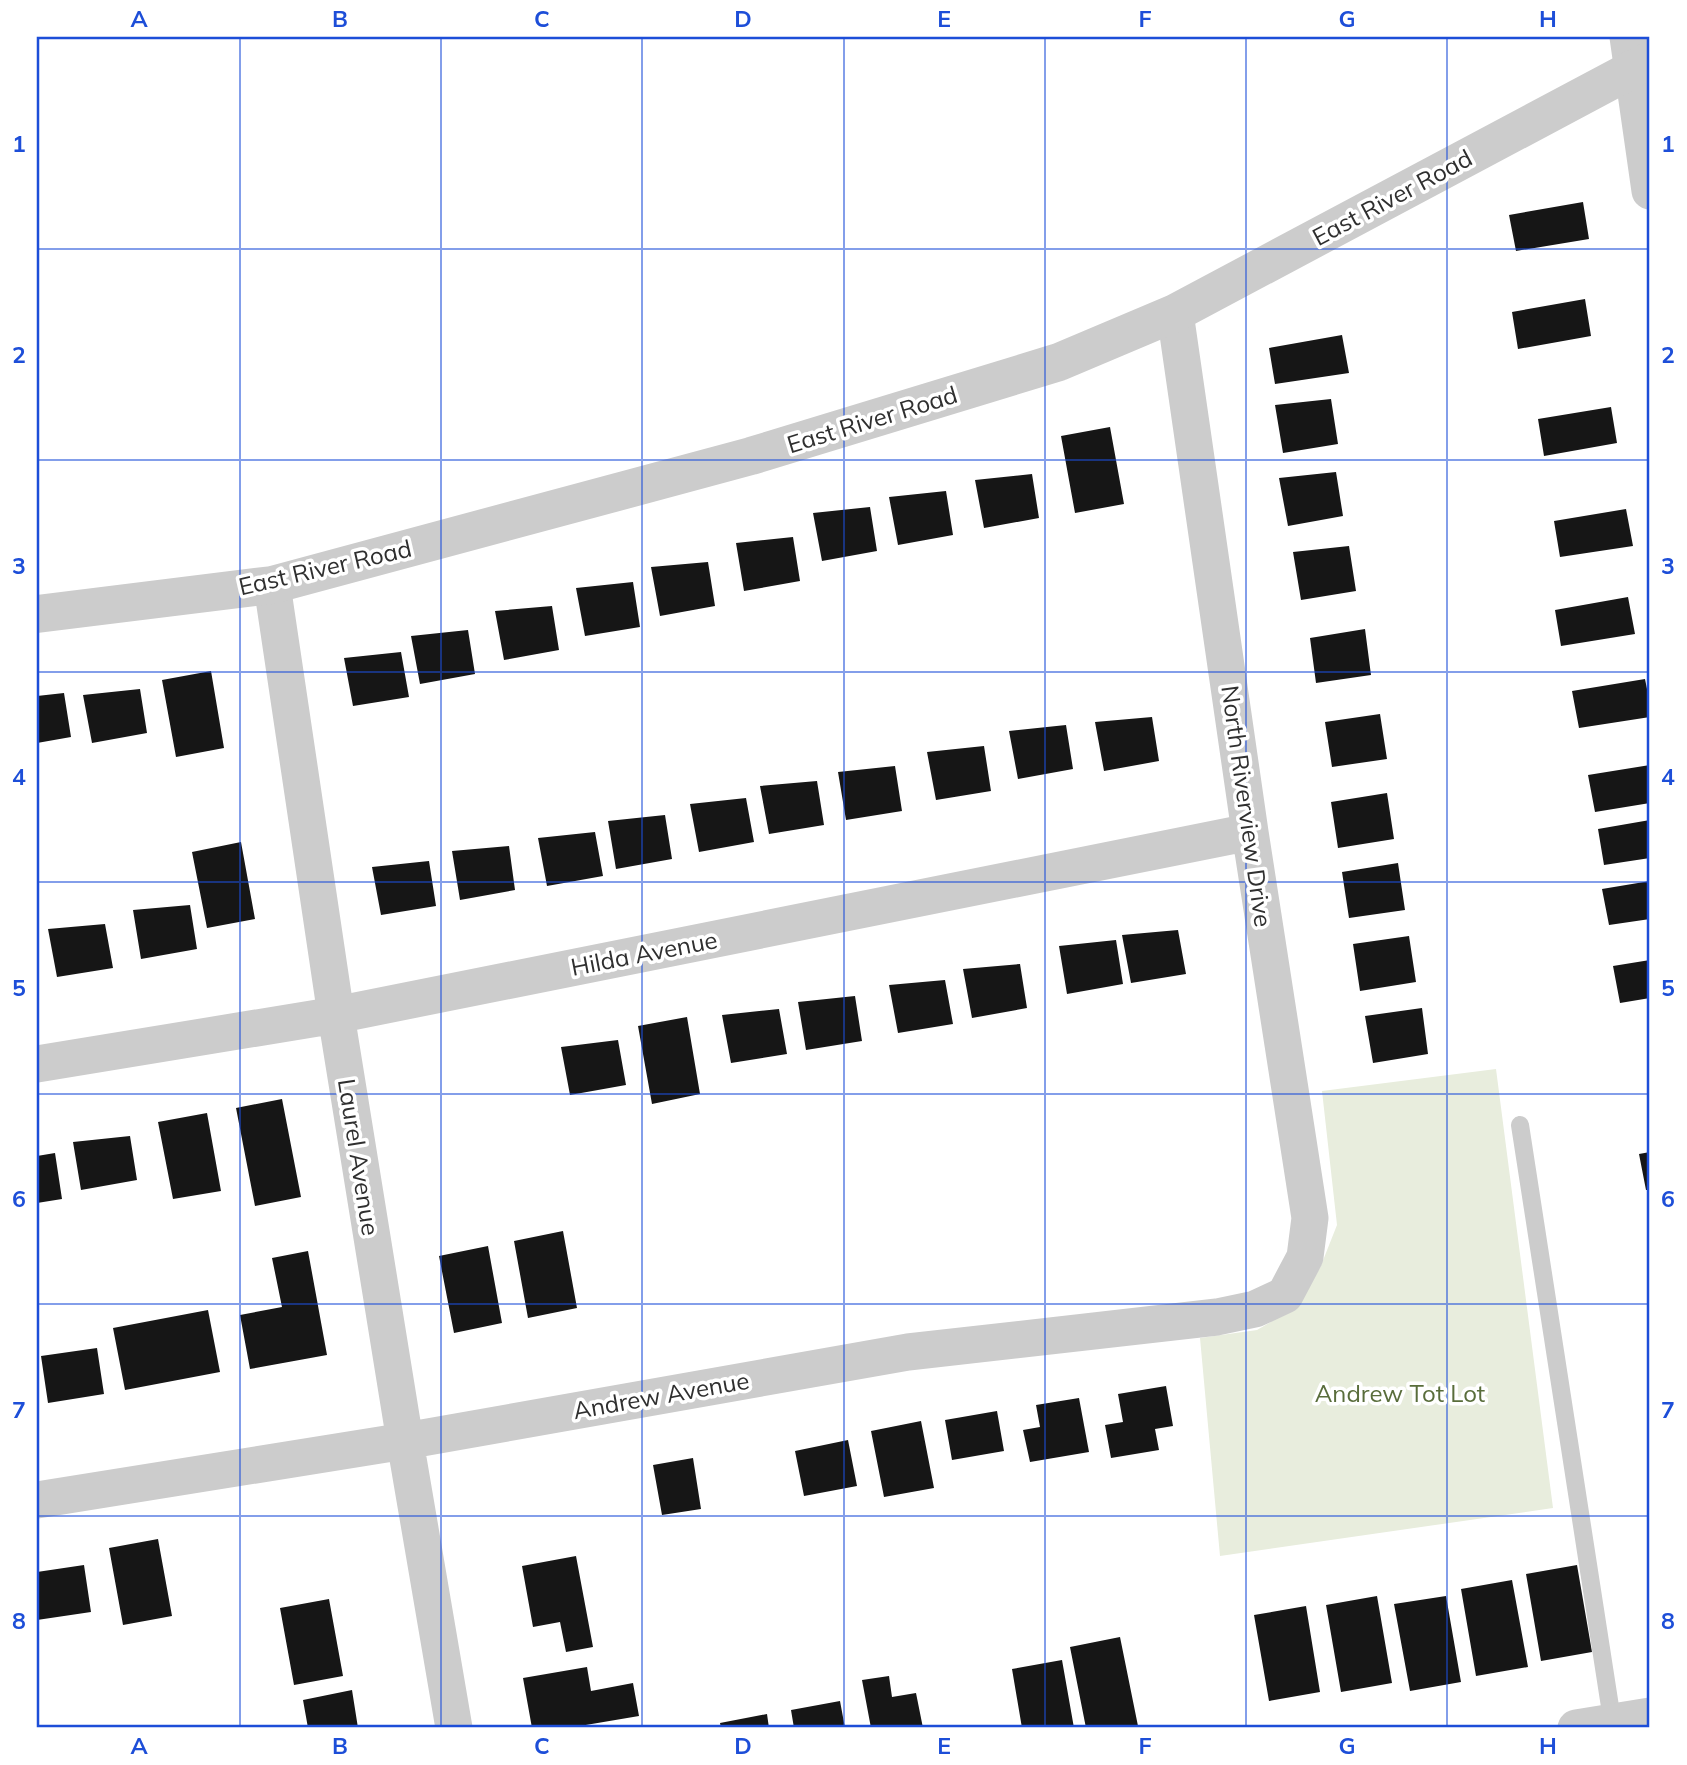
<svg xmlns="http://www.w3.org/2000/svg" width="1687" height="1765" viewBox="0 0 1687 1765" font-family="Mulish,sans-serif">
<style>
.green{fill:#e8eddd}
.building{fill:#161616}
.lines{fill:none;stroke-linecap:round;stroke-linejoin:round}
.service{stroke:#ccc;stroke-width:18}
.minor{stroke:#ccc;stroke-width:37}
.tertiary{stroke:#ccc;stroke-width:38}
.grid{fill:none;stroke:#1d4ed8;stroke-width:2;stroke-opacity:0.55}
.labels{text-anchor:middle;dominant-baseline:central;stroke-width:7;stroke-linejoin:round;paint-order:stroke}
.street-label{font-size:24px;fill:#2f2f2f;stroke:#fff}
.park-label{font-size:24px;fill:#596d3b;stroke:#fff}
.neatline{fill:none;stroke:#1d4ed8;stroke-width:2.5}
.grid-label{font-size:23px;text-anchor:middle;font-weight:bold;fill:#1d4ed8}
</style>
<rect width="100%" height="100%" fill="#fff"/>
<path class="green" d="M1496,1069L1553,1508L1220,1556L1200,1338L1257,1330L1296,1307L1320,1268L1337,1225L1322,1091Z"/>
<path class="building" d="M1583,202L1589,239L1516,251L1509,215Z
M1585,299L1591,336L1518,349L1512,312Z
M1342,335L1349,373L1275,384L1269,348Z
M1331,399L1338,444L1283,453L1275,405Z
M1611,407L1617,443L1544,456L1538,419Z
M1110,427L1124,504L1075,513L1061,436Z
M1336,472L1343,516L1288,526L1279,478Z
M1032,474L1039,518L984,528L975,480Z
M946,491L953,535L898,545L889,497Z
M870,507L877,551L822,561L813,513Z
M1626,509L1633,546L1560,557L1554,521Z
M793,537L800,581L744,591L736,543Z
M1349,546L1356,591L1301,600L1293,552Z
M708,562L715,606L660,616L651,567Z
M633,582L640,627L585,636L576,588Z
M1628,597L1635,634L1561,646L1555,610Z
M552,606L559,650L504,660L495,611Z
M1365,629L1371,675L1316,683L1310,638Z
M468,630L475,674L420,684L411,636Z
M401,652L409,697L353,706L344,658Z
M211,671L224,748L176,757L162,680Z
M1645,679L1650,704V717L1579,728L1572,691Z
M140,689L147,733L92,743L83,695Z
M64,693L71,737L37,743V696Z
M1380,714L1387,759L1332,767L1325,722Z
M1152,717L1159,761L1104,771L1095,722Z
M1066,725L1073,769L1018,779L1009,731Z
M984,746L991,791L936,800L927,752Z
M1650,765V803L1595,812L1588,775Z
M895,766L902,811L846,820L838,772Z
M817,781L824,825L769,834L760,786Z
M1387,793L1394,839L1338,848L1331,802Z
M746,798L754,842L699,852L690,804Z
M665,815L672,859L616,869L608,821Z
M1650,820V858L1604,865L1598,829Z
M595,832L603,876L547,886L538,838Z
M241,842L255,919L207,928L192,852Z
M509,846L515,890L460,900L452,851Z
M429,861L436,906L381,915L372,867Z
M1398,863L1405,910L1349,918L1342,872Z
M1650,881V919L1609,925L1602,889Z
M190,905L197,949L141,959L133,910Z
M105,924L113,968L57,977L48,929Z
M1178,930L1186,974L1131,983L1122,935Z
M1409,936L1416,982L1360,991L1353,944Z
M1116,940L1123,984L1067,994L1059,946Z
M1650,960V998L1620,1003L1613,966Z
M1020,964L1027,1008L972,1018L963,969Z
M945,980L953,1024L898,1033L889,985Z
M855,996L862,1041L806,1050L798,1002Z
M1422,1008L1428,1054L1373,1063L1365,1016Z
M779,1009L787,1054L731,1063L722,1015Z
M687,1017L700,1094L652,1104L638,1026Z
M618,1040L626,1085L570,1095L561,1047Z
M282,1099L301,1197L255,1206L236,1108Z
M207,1113L221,1191L173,1199L158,1122Z
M130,1136L137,1180L81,1190L73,1142Z
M1650,1152V1190H1646L1639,1154Z
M55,1153L62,1199L37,1203V1156Z
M563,1231L577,1308L528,1318L514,1241Z
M488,1246L502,1323L454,1333L439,1256Z
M308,1251L327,1355L250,1369L240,1315L282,1307L272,1258Z
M208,1310L220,1372L125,1390L113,1328Z
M97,1348L104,1394L48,1403L41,1356Z
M1166,1386L1173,1426L1155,1429L1159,1450L1111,1458L1105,1425L1123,1422L1118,1394Z
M1079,1398L1089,1452L1030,1462L1023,1430L1040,1427L1036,1405Z
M997,1411L1004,1451L952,1460L945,1420Z
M921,1421L934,1488L884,1497L871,1431Z
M848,1440L857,1486L804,1496L795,1451Z
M693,1458L701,1509L662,1515L653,1465Z
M158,1539L172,1616L123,1625L109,1548Z
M576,1556L593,1647L566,1652L560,1622L533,1627L522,1566Z
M84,1565L91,1612L37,1620V1572Z
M1577,1565L1592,1652L1541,1661L1526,1574Z
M1512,1580L1528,1667L1476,1676L1461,1589Z
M1377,1596L1392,1683L1341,1692L1326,1605Z
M1446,1596L1461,1682L1410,1691L1394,1604Z
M329,1599L343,1676L294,1685L280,1608Z
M1306,1606L1320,1692L1269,1701L1254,1615Z
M1120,1637L1138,1726L1127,1728H1086L1070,1647Z
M1062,1660L1074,1728H1022L1012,1669Z
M587,1667L591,1691L633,1683L639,1716L568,1728H532L523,1678Z
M889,1676L892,1697L916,1693L923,1728H871L862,1680Z
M352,1690L358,1728H308L303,1700Z
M840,1701L845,1728H794L791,1710Z
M767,1714L769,1728H721L720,1723Z"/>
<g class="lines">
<path class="service" d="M1520,1125L1613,1726"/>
<path class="minor" d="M1628,37L1650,191
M272,585L336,1015L405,1441L454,1728
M37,1064L336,1015L1250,832
M37,1500L405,1441L908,1352L1217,1317L1255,1309L1285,1295L1305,1257L1310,1218L1250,832L1175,313
M1576,1728L1650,1716"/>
<path class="tertiary" d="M37,614L272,585L751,456L1059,362L1175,313L1650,60"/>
</g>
<path class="grid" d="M240,37V1728M441,37V1728M642,37V1728M844,37V1728M1045,37V1728M1246,37V1728M1447,37V1728M37,249H1650M37,460H1650M37,672H1650M37,882H1650M37,1094H1650M37,1304H1650M37,1516H1650"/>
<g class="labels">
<g class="street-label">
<text transform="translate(1392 197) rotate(-28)">East River Road</text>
<text transform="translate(872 419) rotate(-17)">East River Road</text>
<text transform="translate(325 567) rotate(-13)">East River Road</text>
<text transform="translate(1247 806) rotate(82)">North Riverview Drive</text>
<text transform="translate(644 953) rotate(-11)">Hilda Avenue</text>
<text transform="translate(359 1157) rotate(81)">Laurel Avenue</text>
<text transform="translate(661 1395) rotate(-10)">Andrew Avenue</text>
</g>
<g class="park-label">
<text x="1400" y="1393">Andrew Tot Lot</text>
</g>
</g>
<rect width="1687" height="1765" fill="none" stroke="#ffffff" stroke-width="77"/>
<rect x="38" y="38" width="1610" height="1688" class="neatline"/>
<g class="grid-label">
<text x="139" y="27">A</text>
<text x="340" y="27">B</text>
<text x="542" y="27">C</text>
<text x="743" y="27">D</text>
<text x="944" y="27">E</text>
<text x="1145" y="27">F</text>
<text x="1347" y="27">G</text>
<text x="1548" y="27">H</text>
<text x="19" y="152">1</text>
<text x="1668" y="152">1</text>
<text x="19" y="363">2</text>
<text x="1668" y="363">2</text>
<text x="19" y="574">3</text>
<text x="1668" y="574">3</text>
<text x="19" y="785">4</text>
<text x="1668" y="785">4</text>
<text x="19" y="996">5</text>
<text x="1668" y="996">5</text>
<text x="19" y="1207">6</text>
<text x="1668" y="1207">6</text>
<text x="19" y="1418">7</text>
<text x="1668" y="1418">7</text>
<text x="19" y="1629">8</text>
<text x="1668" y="1629">8</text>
<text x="139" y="1754">A</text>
<text x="340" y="1754">B</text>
<text x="542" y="1754">C</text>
<text x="743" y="1754">D</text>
<text x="944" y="1754">E</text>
<text x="1145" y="1754">F</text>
<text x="1347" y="1754">G</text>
<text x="1548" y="1754">H</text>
</g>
</svg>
